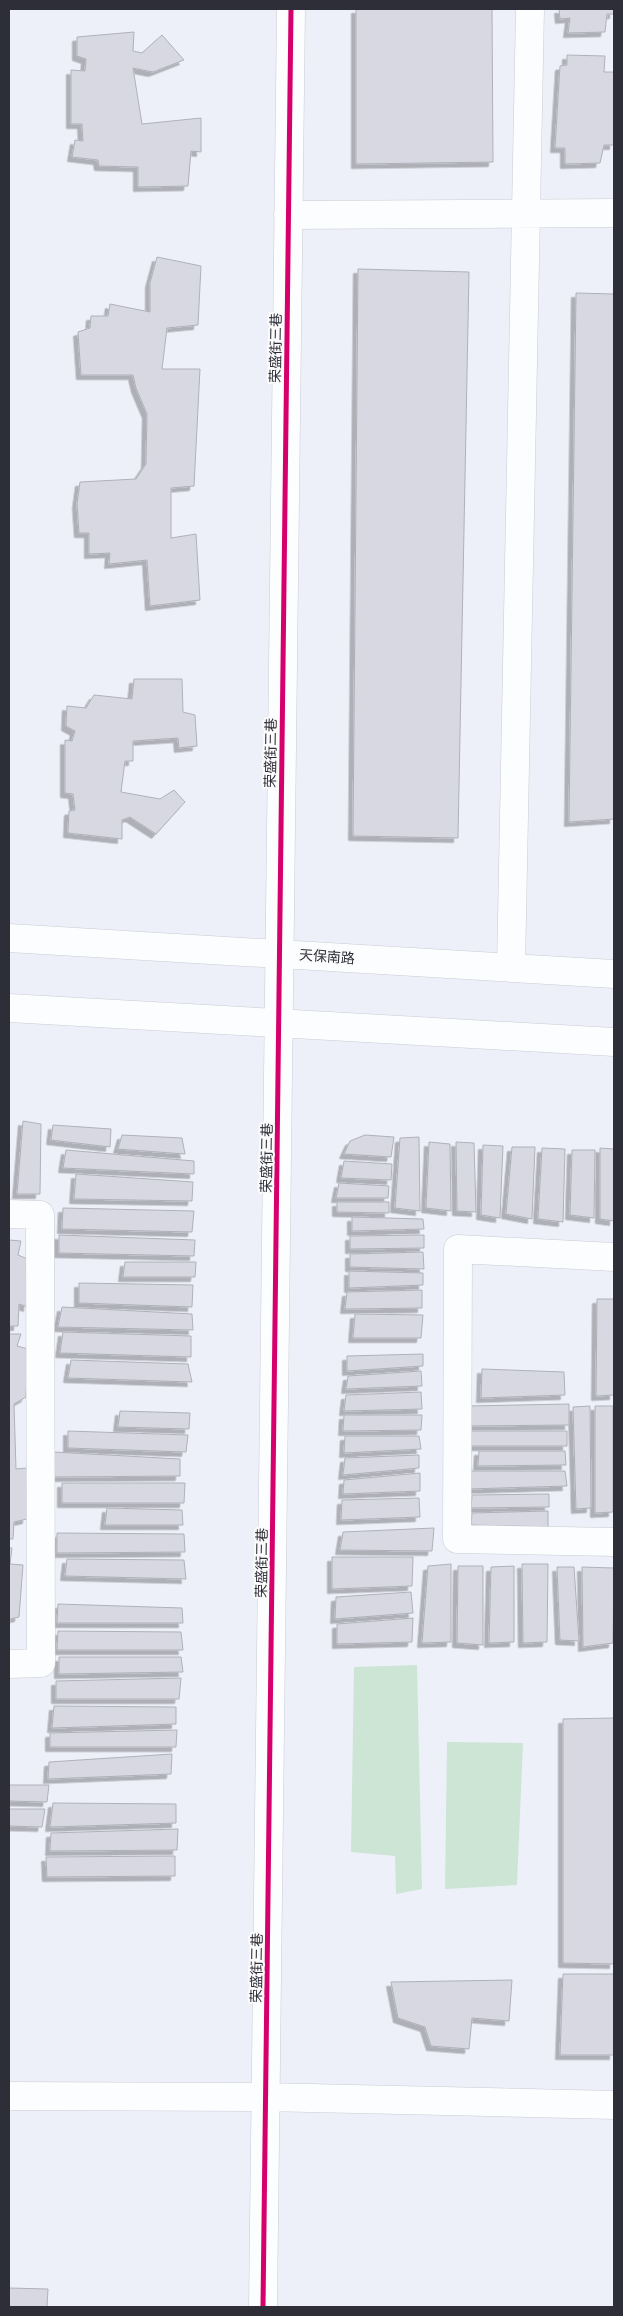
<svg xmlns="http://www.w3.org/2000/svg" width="623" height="2316" viewBox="0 0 623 2316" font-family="'Playfair Display','Noto Sans SC',serif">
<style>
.green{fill:#cce5d5}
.building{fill:#d7d8e2;stroke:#afb1b9;filter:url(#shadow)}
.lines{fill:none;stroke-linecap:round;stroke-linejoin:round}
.minor-casing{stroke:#cacbd4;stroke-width:29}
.minor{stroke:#fcfdfe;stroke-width:28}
.cycleway-casing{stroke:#fbfbfb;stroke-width:8}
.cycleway{stroke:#d6006c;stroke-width:5}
.labels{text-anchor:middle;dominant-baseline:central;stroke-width:4;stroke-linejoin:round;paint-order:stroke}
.street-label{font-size:14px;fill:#2d2e38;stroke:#fbfbfb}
</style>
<defs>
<filter id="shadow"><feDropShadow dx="-4.5" dy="4.5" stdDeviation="0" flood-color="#0004"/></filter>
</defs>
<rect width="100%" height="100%" fill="#eef0f9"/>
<path class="green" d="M417,1665L422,1889L396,1894L395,1856L351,1852L354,1667Z
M447,1742L523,1743L517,1885L445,1889Z"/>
<path class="building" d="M356,9H492L493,162L356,164Z
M559,9H614V14H607L605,32L568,33L570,18L560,19Z
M134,32L133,51L142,53L162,35L184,60L153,72L133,68L142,124L201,118V152L191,151L188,186L138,187V167L99,166L98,160L72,157L75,140L83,141L82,124H71V70L85,71L86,59L77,56V37Z
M567,55L605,56L604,72H614V145H604L600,163L565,164V148H555L560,66L567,65Z
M157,257L201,266L198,325L167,328L162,369H200L194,486L171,488V538L196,534L200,600L150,606L147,560L109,564L110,553L89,554V533H79L77,504L80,482L136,479L146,464L147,414L136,388L133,375H81L78,332L90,328L91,316H108L110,304L150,312V283Z
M358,269L469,272L458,838L353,836Z
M576,293L614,294V819L569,822Z
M134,679H182L183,712L195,715L197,746L179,748L178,738L133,741V761H125L121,792L160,799L174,790L185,802L156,834L130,817L122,820V839L68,833L69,811L75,810L73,794L65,793V740L72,741L75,731L66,726L67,706L86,708L94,695L132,699Z
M23,1121L41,1124L40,1194H17Z
M53,1125L111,1129L110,1147L51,1140Z
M122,1135L182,1138L185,1154L118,1149Z
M365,1135L394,1137L391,1157L344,1154L350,1141Z
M419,1137L420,1211L395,1208L400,1138Z
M429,1142L450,1144L451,1211L426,1208Z
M456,1142L474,1143L476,1212L457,1211Z
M483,1145L503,1146L500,1218L481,1215Z
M512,1147H535L532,1219L506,1214Z
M542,1148L565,1149L563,1222L538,1219Z
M600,1148L614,1149V1221L600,1219Z
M66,1150L194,1161V1174L63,1168Z
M572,1150H595L594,1218L570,1215Z
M344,1161L392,1164L391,1180L341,1178Z
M76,1174L193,1182L192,1201L74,1199Z
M339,1183L389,1186L388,1198H336Z
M337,1202H389V1213L337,1212Z
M63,1208L194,1211L192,1232L62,1229Z
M352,1217L423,1219L424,1229L352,1231Z
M59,1235L195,1240L194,1256L59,1253Z
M424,1235V1248L350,1249V1236Z
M9,1240L21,1241L18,1255L30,1260L28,1307L19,1304L18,1326H9Z
M423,1252L424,1269L350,1267V1254Z
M125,1262H196L195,1277H123Z
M349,1271L423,1273V1285L349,1288Z
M79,1283L193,1285L192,1307L79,1303Z
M422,1290V1308L345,1309L347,1292Z
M597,1299H614V1395L596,1396Z
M62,1307L192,1314L193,1330L58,1327Z
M355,1314L423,1315L421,1338H353Z
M63,1332L191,1336V1357L60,1353Z
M9,1334H21L17,1346L28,1349L26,1397L14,1404L16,1469L27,1468V1519L14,1522L13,1539H9Z
M423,1354V1366L347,1371V1356Z
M71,1360L188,1364L192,1382L68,1378Z
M482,1369L564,1372L565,1395L481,1398Z
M421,1371L422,1386L346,1389L348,1376Z
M421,1392L422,1409L344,1411L346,1395Z
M569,1404V1425L468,1426V1406Z
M590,1406L591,1508L576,1509L573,1407Z
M595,1406H613V1512L595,1513Z
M120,1411L190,1413L189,1429L118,1427Z
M344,1415H422L421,1430L343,1431Z
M68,1431L188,1435L186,1452L68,1448Z
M468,1431H567V1446H468Z
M345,1436H419L421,1449L344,1453Z
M479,1451H565L566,1465L478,1466Z
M54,1452L180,1459V1476L52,1477Z
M419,1455V1468L343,1475L345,1458Z
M469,1471H565L567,1486L467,1489Z
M420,1473V1491L343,1494L344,1480Z
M62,1483H185L184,1503H62Z
M549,1494V1507L471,1508L472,1495Z
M419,1498L420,1517L341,1520L342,1500Z
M107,1508L182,1510L183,1525H105Z
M548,1511V1527L471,1525L472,1513Z
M434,1528L432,1551L340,1550L343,1532Z
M57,1533L184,1534L185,1552L57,1553Z
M9,1548H12L10,1564L23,1565L19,1617L10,1619L9,1634Z
M332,1557H413L412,1586L332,1589Z
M67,1559L184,1560L186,1579L65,1576Z
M451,1564V1642L422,1643L428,1566Z
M522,1564H548L547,1642L523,1643Z
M458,1566H483V1645L457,1643Z
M514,1566V1642L489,1643L491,1567Z
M557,1567H574L579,1641L560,1640Z
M582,1567L614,1568L613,1643L583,1647Z
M411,1592L413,1613L335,1619L336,1597Z
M58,1604L182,1608L183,1623H57Z
M413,1618L412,1642L337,1644V1624Z
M58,1631L181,1632L183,1650H57Z
M59,1657H181L183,1672L59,1674Z
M181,1678L179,1699H56V1681Z
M54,1706L176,1707V1724L52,1728Z
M614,1718V1964L563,1963V1719Z
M177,1730L176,1747H50V1733Z
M172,1754L171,1774L48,1779L49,1762Z
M9,1785H49L47,1802L9,1801Z
M53,1803L176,1804V1823L50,1827Z
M9,1809H45L42,1827L9,1826Z
M178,1829L177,1850L50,1851L51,1833Z
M175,1856V1876L47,1877L46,1857Z
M563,1974H614V2055H560Z
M512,1980L509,2021L472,2018L469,2049L431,2046L425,2027L398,2018L391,1982Z
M9,2288L48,2289L47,2307H9Z"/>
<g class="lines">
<g class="minor-casing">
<path id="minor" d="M288,215L614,213
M9,938L614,974
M511,968L530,9
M9,1008L614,1042
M9,1214L40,1215L41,1663L9,1664
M614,1257L458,1249L457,1539L614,1542
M9,2096L265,2097L614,2105
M263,2307L291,9"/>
</g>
<use href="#minor" class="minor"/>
<g class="cycleway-casing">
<path id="cycleway" d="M263,2307L291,9"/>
</g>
<use href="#cycleway" class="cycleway"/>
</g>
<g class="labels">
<g class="street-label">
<text transform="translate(275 348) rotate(-89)">荣盛街三巷</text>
<text transform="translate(270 753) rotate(-89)">荣盛街三巷</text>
<text transform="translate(327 956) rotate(4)">天保南路</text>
<text transform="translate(266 1158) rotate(-89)">荣盛街三巷</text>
<text transform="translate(261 1563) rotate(-89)">荣盛街三巷</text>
<text transform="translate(256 1968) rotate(-89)">荣盛街三巷</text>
</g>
</g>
<rect width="623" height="2316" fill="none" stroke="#2d2e38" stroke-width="20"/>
</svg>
